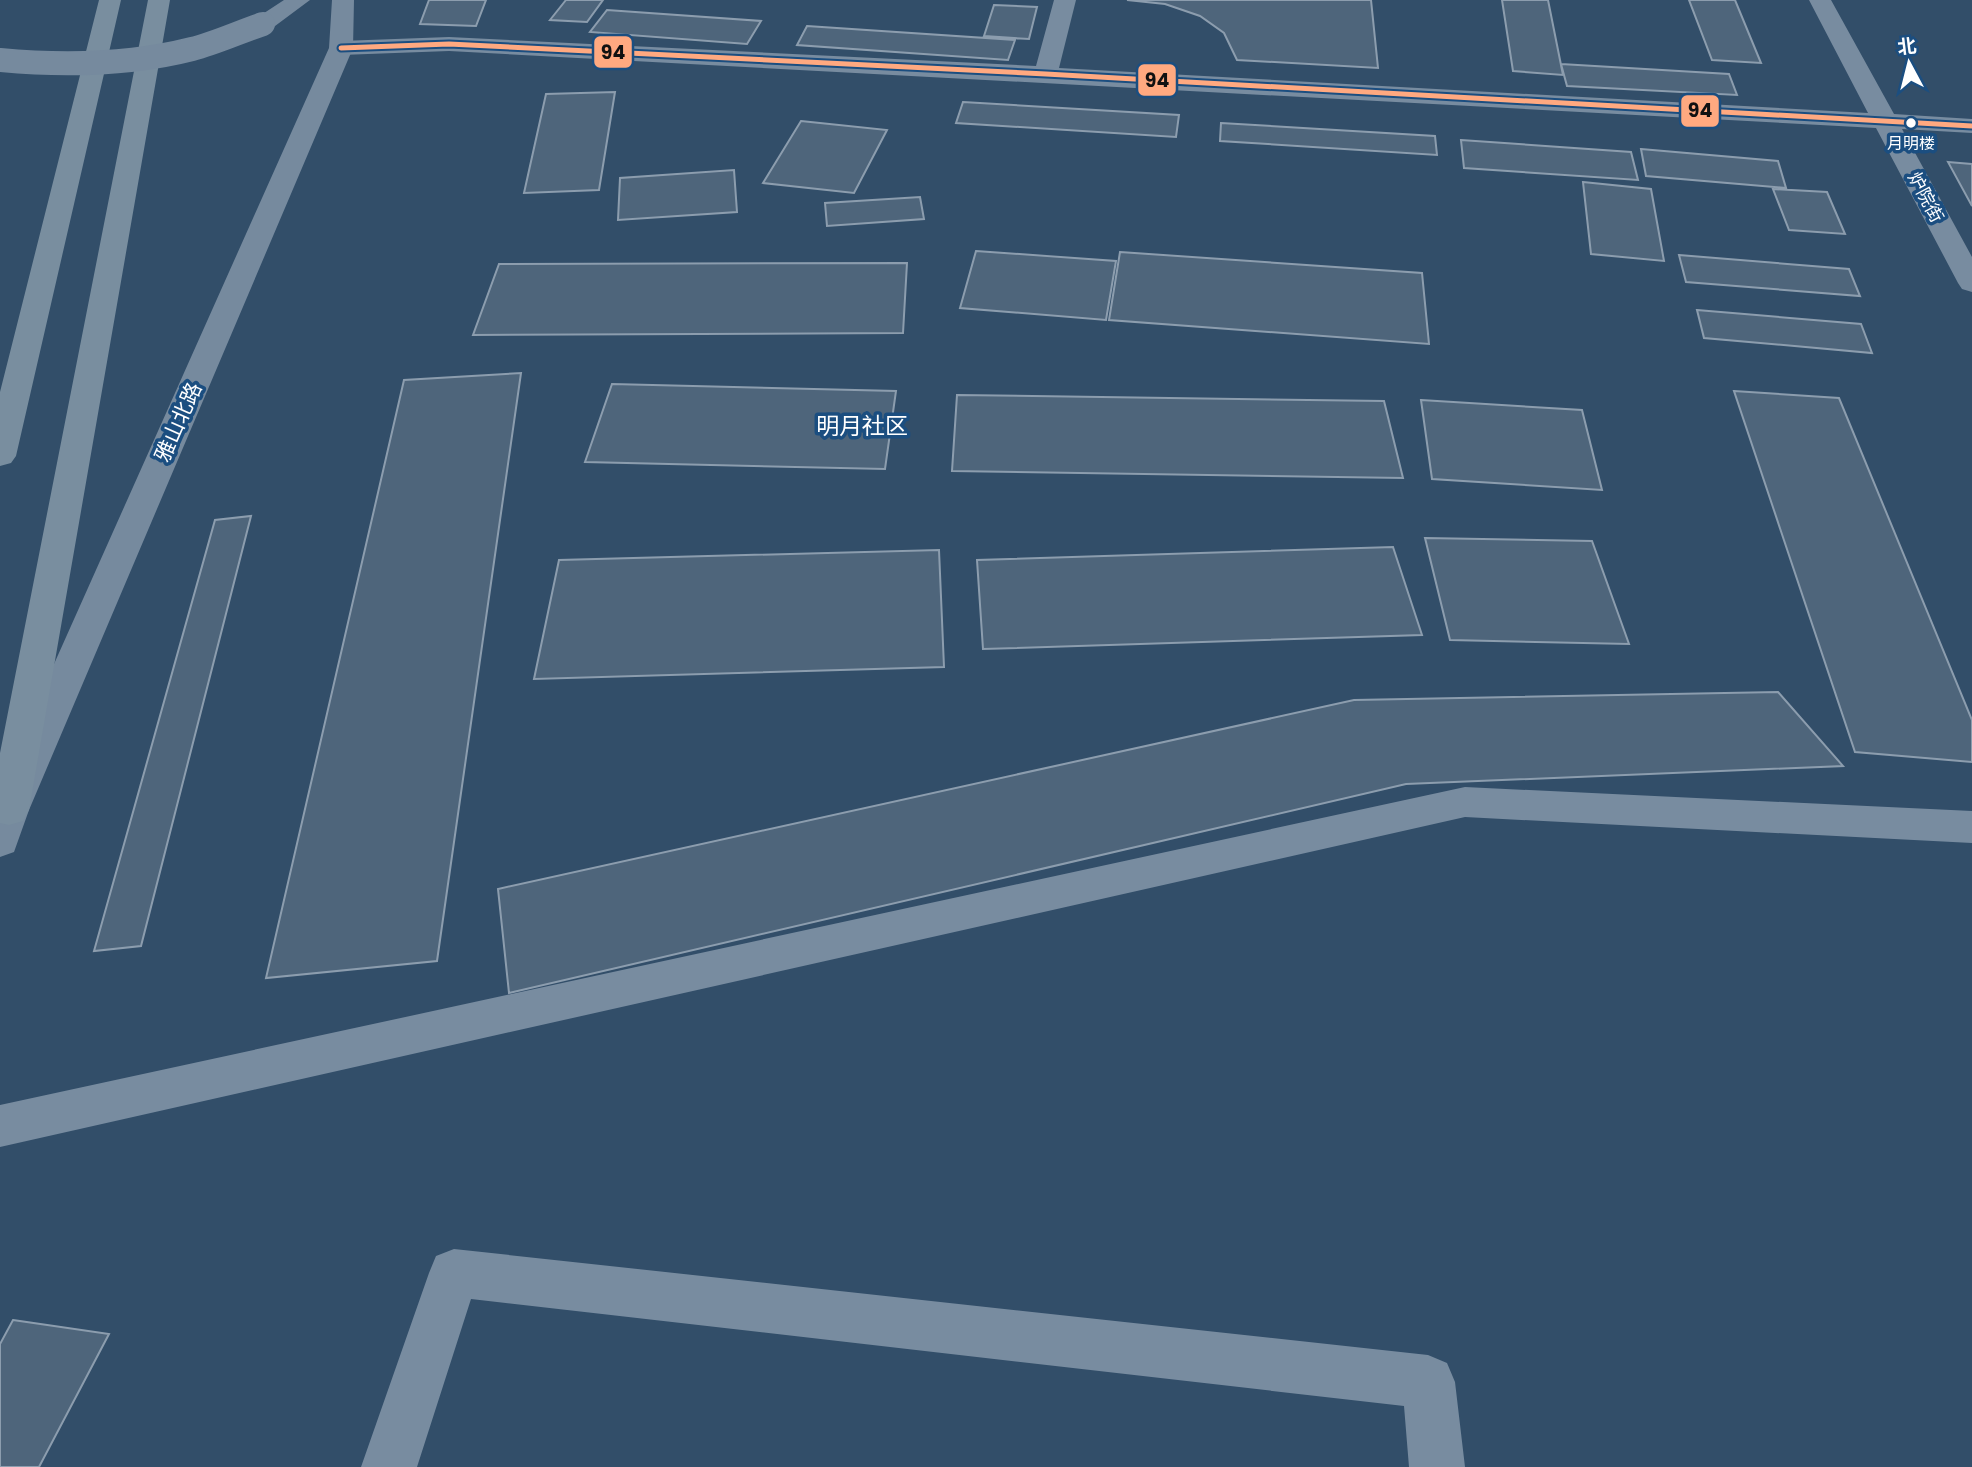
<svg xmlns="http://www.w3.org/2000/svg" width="1972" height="1467" viewBox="0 0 1972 1467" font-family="Poppins,'Noto Sans SC',sans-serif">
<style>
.building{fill:#4e657b;stroke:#8c9dae;stroke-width:2}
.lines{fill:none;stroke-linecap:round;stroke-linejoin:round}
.minor{fill:#788ca0;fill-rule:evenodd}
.major{fill:#768a9e;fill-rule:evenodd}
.highway{fill:#798e9f;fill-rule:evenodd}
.major-bridge{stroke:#768a9e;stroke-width:24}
.bus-1-casing{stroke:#1b4e80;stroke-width:9}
.bus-1{stroke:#ffa980;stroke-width:5}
.bus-dot{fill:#fff;stroke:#1b4e80;stroke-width:2.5}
.labels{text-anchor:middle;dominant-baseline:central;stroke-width:7;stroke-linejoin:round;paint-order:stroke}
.far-bus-label{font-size:16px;fill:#fff;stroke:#1b4e80}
.far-street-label{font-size:18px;fill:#fff;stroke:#1b4e80}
.street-label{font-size:21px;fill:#fff;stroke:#1b4e80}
.neighbourhood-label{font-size:23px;fill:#fff;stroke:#1b4e80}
.line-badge{stroke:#1b4e80;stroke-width:2.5}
.pale-badge-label{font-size:19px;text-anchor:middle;font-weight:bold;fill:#111}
</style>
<rect width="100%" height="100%" fill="#324e69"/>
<path class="building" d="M429,0H486L476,26L420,24Z
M566,0H603L587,22L550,20Z
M1127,0H1371L1378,68L1237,60L1224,33L1200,16L1165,4Z
M1502,0H1548L1563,75L1513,71Z
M1689,0H1735L1761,63L1712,60Z
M994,5L1037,7L1029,39L984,36Z
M607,10L761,21L747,44L590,32Z
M807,26L1015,40L1008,60L797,45Z
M1561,64L1729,74L1737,95L1567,86Z
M615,92L599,190L524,193L546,94Z
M963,102L1179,115L1176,137L956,123Z
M801,121L887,130L854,193L763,183Z
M1221,123L1435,136L1437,155L1220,141Z
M1461,140L1631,152L1638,180L1464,168Z
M1641,149L1778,161L1786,188L1646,176Z
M1948,162L1972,164V206Z
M734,170L737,212L618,220L620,178Z
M1583,182L1651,189L1664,261L1591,254Z
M1773,189L1827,192L1845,234L1789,230Z
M920,197L924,219L827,226L825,203Z
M976,251L1116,261L1106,320L960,308Z
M1120,252L1422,273L1429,344L1109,320Z
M1679,255L1849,269L1860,296L1686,282Z
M907,263L903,333L473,335L499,264Z
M1697,310L1861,324L1872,353L1704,338Z
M521,373L437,961L266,978L404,380Z
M612,384L896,391L885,469L585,462Z
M1734,391L1839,398L1972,720V762L1855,752Z
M957,395L1384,401L1403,478L952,471Z
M1421,400L1582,410L1602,490L1432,479Z
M251,516L141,946L94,951L215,520Z
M1425,538L1592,541L1629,644L1450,640Z
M1393,547L1422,635L983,649L977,560Z
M939,550L944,667L534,679L559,560Z
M1778,692L1843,766L1406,784L509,993L498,889L1354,700Z
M13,1320L109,1334L39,1467H0V1344Z"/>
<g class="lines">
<path class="minor" d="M1054,0H1076L1059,68L1868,113L1809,0H1831L1894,114L1972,119V133L1902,129L1972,257V292L1962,289L1958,283L1876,128L449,51L341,55L333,53L329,48L333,43L341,41L449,37L1036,66Z
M1465,787L1972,811V843L1465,817L0,1147V1105Z
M454,1249L1428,1355L1447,1363L1455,1382L1465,1467H1409L1404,1406L471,1299L417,1467H361L429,1273L436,1256Z"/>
<path class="major" d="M284,0H310L271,29H255L252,24L255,19Z
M332,0H354L353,48L29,810L14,852L0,857V785L329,48Z"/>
<path class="highway" d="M99,0H121L16,456L11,463L0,466V392Z
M148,0H170L29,810L23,821L9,825L0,823V753Z"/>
<path class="major-bridge" d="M0,60C65,66 129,65 192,49C216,43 239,32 263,24"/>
<g class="bus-1-casing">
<path id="bus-1" d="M341,48L449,44L1046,74L1972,126"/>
</g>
<use href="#bus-1" class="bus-1"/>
</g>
<circle class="bus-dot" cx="1911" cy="123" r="6"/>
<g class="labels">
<g class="far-bus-label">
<text x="1911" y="143">月明楼</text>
</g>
<g class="far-street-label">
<text transform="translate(1926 197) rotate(62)">炉院街</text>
</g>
<g class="street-label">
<text transform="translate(178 422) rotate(-66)">雅山北路</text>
</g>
<g class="neighbourhood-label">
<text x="862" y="426">明月社区</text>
</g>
</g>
<g class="line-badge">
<rect x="593" y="35" width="40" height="34" rx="7" fill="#ffa980"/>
<rect x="1137" y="63" width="40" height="34" rx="7" fill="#ffa980"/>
<rect x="1680" y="94" width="40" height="34" rx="7" fill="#ffa980"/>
</g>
<g class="pale-badge-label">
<text x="613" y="59">94</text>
<text x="1157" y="87">94</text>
<text x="1700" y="117">94</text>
</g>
<g transform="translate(1909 63) rotate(353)" stroke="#1b4e80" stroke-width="5" paint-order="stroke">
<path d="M0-5L12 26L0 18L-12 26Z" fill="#ffffff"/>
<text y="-10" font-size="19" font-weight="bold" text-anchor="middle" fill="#ffffff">北</text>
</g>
</svg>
